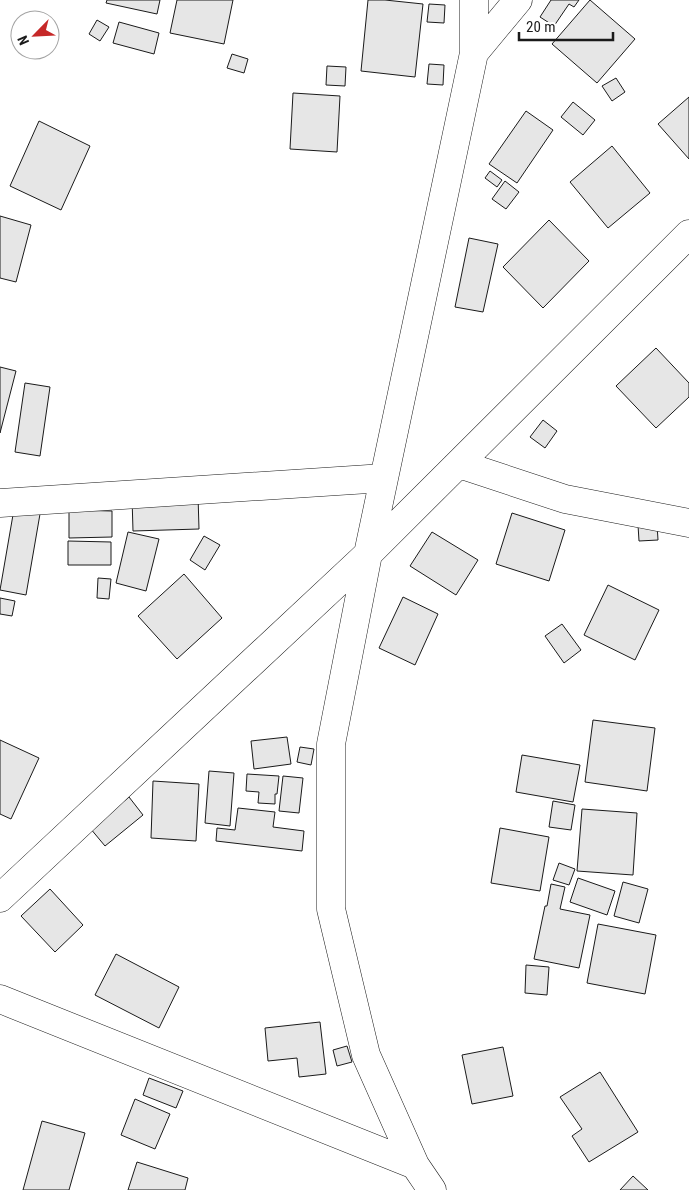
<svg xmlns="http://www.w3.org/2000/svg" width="689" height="1190" viewBox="0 0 689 1190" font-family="'Roboto Condensed',sans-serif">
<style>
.building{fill:#e6e6e6;stroke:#1a1a1a}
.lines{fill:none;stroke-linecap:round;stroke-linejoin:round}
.minor-casing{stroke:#1a1a1a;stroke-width:29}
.minor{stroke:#fff;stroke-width:28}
</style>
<rect width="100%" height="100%" fill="#fff"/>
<path class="building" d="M107,0H160L157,14L106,3Z
M177,0H233L224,44L170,33Z
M368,0H385L423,4L415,77L361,71Z
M551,0H579L574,7L569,4L554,26L540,17Z
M590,0L635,39L597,83L552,44Z
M429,4L445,5L444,23L427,22Z
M97,20L109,27L100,41L89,34Z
M119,22L159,33L154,54L113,43Z
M232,54L248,59L244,73L227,68Z
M429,64L444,65L443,85L427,84Z
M327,66L346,67L345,86L326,85Z
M616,78L625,92L612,101L602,86Z
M293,93L340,96L337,152L290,149Z
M689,97V159L658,124Z
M573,102L595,120L583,135L561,117Z
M526,111L553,130L517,183L489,164Z
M39,121L90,146L61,210L10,186Z
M612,146L650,193L608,228L570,182Z
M490,171L502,180L497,187L485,178Z
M505,181L519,192L506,209L492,199Z
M0,216L31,225L16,282L0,278Z
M549,220L589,261L543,308L503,267Z
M469,238L498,244L483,312L455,307Z
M656,348L689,383V397L656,428L616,386Z
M0,367L16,371L0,433Z
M25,383L50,387L40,456L15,452Z
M543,420L557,431L545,448L530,437Z
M198,495L199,529L133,531L132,497Z
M14,509L40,514L26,595L0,590Z
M69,510L112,511V537L69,538Z
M512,513L565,530L549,581L496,564Z
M657,524L658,540L639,541L638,525Z
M128,532L159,539L146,591L116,583Z
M432,532L478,560L456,595L410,566Z
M204,536L220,545L205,570L190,560Z
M68,541L111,542V565H68Z
M184,574L222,618L177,659L138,616Z
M98,578L111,579L109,599L97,598Z
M608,585L659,610L635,660L584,635Z
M403,597L438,614L415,665L379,648Z
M0,598L15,601L12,616L0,614Z
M562,624L581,650L564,663L545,636Z
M593,720L655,728L647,791L585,782Z
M287,737L291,764L254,769L251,741Z
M0,740L39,758L11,819L0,814Z
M300,747L314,749L311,765L297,762Z
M522,755L580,765L573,802L516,792Z
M209,771L234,773L230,826L205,823Z
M247,774L279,776L277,794H275V804L258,803L259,792L246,791Z
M283,776L303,778L299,813L279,811Z
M153,781L199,784L196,841L151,838Z
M129,797L143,815L105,846L90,828Z
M553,801L575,805L571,830L549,827Z
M238,808L275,812L273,827L304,831L302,851L216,841L217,828L235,830Z
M582,809L637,813L633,875L577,871Z
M500,828L549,837L540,891L491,883Z
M559,863L575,869L569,885L553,880Z
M578,878L615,891L607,915L570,902Z
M623,882L648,889L639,923L614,916Z
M551,884L565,887L560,909L590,915L579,968L534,959L545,906H547Z
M50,889L83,925L55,952L21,916Z
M598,924L656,935L645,994L587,983Z
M116,954L179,987L159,1028L95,995Z
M526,965L549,967L547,995L525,993Z
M320,1022L326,1074L299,1077L297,1058L268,1061L265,1028Z
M347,1046L352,1062L337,1066L333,1050Z
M503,1047L513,1096L472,1104L462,1055Z
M600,1072L638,1132L589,1162L572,1136L582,1129L560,1097Z
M149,1078L183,1091L176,1108L143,1095Z
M135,1099L170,1114L155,1149L121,1135Z
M42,1121L85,1133L69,1190H23Z
M137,1162L188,1178L185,1190H128Z
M633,1176L648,1190H620Z"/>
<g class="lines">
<g class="minor-casing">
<path id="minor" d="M474,53L518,0
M459,464L565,499L689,523
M0,503L384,478
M0,898L368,554L689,234
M0,999L415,1165
M432,1190L415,1165L366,1055L331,909V744L368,554L474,53V0"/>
</g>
<use href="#minor" class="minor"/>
</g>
<g transform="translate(35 35) rotate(246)"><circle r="24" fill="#ffffff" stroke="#a3a3a3"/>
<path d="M0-4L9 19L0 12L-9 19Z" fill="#c62828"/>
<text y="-8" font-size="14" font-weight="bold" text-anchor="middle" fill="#1a1a1a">N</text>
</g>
<path d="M519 32v8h94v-8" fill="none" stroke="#1a1a1a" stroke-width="2.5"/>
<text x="526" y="32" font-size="15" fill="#1a1a1a" stroke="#ffffff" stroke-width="4" paint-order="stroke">20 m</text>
</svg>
